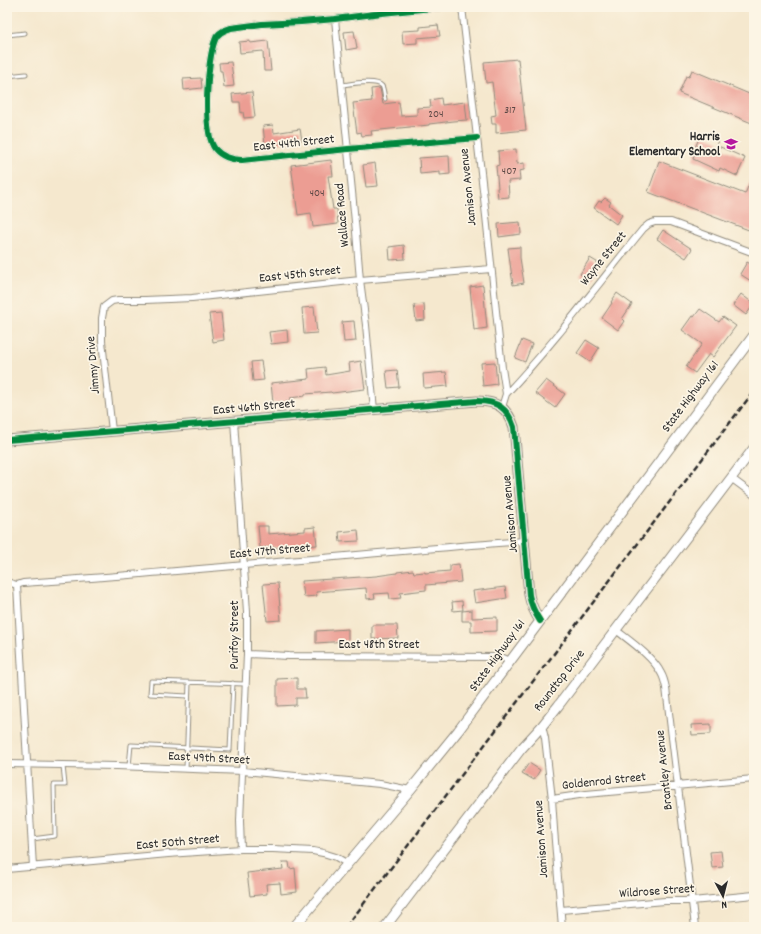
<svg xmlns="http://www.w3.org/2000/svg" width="761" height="934" viewBox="0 0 761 934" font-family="Dekko,sans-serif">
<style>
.building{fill:#ec9d93}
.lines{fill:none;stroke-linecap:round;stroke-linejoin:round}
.lane-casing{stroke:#908a7c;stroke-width:5}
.street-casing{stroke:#908a7c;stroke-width:8}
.secondary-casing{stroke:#908a7c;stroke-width:11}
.lane{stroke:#fff;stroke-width:3}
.street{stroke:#fff;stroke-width:6}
.secondary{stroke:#fff;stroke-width:9}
.rail{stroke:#2b2b2b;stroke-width:2.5;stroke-dasharray:6 3;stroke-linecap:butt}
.cycleway-casing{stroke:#fcf5e5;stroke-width:8}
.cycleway{stroke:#00873e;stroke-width:6}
.labels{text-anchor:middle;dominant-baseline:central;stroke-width:3.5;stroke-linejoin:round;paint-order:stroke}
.number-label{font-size:11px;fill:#5b4845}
.poi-label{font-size:13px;font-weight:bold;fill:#2b2b2b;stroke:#fcf5e5;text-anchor:end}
.street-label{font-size:13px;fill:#2b2b2b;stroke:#fcf5e5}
</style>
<rect width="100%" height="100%" fill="#fcf5e5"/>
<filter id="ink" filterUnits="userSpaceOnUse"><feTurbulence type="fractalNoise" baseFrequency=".025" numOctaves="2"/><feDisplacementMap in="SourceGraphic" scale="8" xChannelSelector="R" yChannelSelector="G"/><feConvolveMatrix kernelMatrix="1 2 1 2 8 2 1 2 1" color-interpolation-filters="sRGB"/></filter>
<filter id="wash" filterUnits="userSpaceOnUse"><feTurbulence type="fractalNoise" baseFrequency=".012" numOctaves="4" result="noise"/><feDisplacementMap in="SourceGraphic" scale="16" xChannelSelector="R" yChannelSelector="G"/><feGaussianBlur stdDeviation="0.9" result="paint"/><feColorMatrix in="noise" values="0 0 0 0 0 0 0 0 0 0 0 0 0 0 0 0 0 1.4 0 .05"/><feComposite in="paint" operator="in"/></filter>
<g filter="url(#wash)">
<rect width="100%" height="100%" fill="#f5e8ce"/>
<g id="blocks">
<path class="building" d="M438,25L440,36L417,38V43L403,44L402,31L420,30V27Z
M354,31L357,48L346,50L344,32Z
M250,41V43L268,41L271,71H264L263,51L240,53L239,42Z
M518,59L526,130L496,133V124H492L491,116L496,115L492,82L486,83L484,62Z
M231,62L234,86L224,87L222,71H220L219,63Z
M692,70L754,96V124L679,93L686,76L689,77Z
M201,78L202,88L184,90L183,79Z
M380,88L383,104L399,102L401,116L417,115V108L431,107L430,100L441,98L442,105L465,102L467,120L454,121L429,124V125L371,131L372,135L362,136L361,132L357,133L353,103L372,101L371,89Z
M252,92L255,117L244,118L243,112L241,113L240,102H233L232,94Z
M273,125L274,133L300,129L302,140L265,145L263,126Z
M701,134L718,141L716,145L745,158L737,176L720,168L719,171L693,159L695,153L693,152Z
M516,149L517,164L524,163V170L519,171L520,180L508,181L509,197L498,198L497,188H498L496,166L499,165L498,151Z
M449,156L450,174L440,175V172L420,174L419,158Z
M331,160L333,176H328L333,209H337L338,224L313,227L311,213L298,215L291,165Z
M659,161L745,194L754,172V232L648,192Z
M375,163L378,186L366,187L363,165Z
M605,198L611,202L609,205L622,215L616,224L594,208L599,201L601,202Z
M520,222L521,234L499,237L498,224Z
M663,230L692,249L686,258L657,239Z
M404,245L405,259L390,260L389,247Z
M520,247V258L524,283L513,285L508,248Z
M590,258L600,264L590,280L580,274Z
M747,262L754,266V283L740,274Z
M483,285L487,328L474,330L470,287Z
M617,293L632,304L622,319L624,321L618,330L602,318L612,303L611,302Z
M741,294L754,304L746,315L733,305Z
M424,304L425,320L416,321L414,305Z
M314,307L317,333L304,334L302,308Z
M700,309L719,322L723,317L736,326L713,357L709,354L695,373L686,367L702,344L682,330L692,316L694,317Z
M221,313L224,340L213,342L209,314Z
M354,321L356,341L344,342L342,322Z
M287,330L288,342L271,344L269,332Z
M522,340L532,344L525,362L515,358Z
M586,340L599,348L590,362L577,353Z
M261,361L264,380L253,381L251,362Z
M361,361L365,389L332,393L331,392L305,394V396L290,398V401L273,403L271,383L309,379L308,369L325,367L326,375L350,371L349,363Z
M495,362L497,384L483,386L481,363Z
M397,370L399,387L388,388L386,371Z
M446,372L448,386L424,388L423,374Z
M546,380L565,394L555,408L535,393Z
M258,526H268V534L305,531V528L315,527L317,545L276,548V547L260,548Z
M358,530L359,541L340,542L339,532Z
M459,564L461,582L426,585V590L400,593L401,598L390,599L389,593L374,594L375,598L367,599L366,588L316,592L317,596L304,597L302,581L376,576L397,573V572L413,570L414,573L425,572V573L450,571V565Z
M278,583L281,620L267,621L263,584Z
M505,587L507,598L475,603L473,591Z
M462,601L463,610L453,611L452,602Z
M472,610V618L497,617V631L471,632V621H462V611Z
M372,625H397L398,638L372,639Z
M348,629V641L316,643V631Z
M297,678V689H305L306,698H296V705L277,706V679Z
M711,724V734L692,735L691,725Z
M529,763L540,770L534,780L522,773Z
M721,851L723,867L712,868L710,852Z
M282,862H289L290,869L295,868L297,892L281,894L280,883L266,884L267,894L250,896L247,873L283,869Z"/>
</g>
</g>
<g filter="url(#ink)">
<use href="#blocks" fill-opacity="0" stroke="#908a7c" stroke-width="1"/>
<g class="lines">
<g class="lane-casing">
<path id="lane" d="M7,35L25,33
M7,76L26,74
M342,85C350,84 376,79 382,86C384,89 384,95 385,99
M188,696L150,694L151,681L245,684
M129,766L131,745L230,750L233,683
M186,769L189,683
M32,839L55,836L54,785H65L63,766"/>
</g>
<g class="street-casing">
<path id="street" d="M442,7L382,13L335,19L301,22L262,24L231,28C224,30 217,33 215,40C207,60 202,132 215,149C222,157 232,160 242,160L348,149L477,138
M462,7L486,216L502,368L506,394L502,407
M335,19L356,232L360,280L366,325L374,410
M506,394C555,342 598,284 643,229L649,224L655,222H671L754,253
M234,421L247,612V654L240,821L241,849
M112,431L102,341V318L104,307L112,301L118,300H145L192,298L360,280L491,269
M731,478L754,495
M7,582L17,585L23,583C190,572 357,553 524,541
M17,585L33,867
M616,630C630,641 653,657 661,673C664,678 665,683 666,688L695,927
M247,654L289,656L501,657L510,661
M542,726L545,738L552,799L554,829L562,927
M7,764L117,766L243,771L380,784L410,790
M552,799L586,794L754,779
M7,869L168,854L241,849H273L313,851L323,853L336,857L348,864
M561,910L665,901H692L754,895"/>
</g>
<g class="secondary-casing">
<path id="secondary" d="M7,440L477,401C497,401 508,408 514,427L529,595C531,605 534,612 540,621
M294,927L410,790L458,731L754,335
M385,927L521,749L542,726L558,706L754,448"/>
</g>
<use href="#lane" class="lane"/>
<use href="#street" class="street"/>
<use href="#secondary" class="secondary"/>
<path class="rail" d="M346,927L754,391"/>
<g class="cycleway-casing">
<path id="cycleway" d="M442,7L382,13L335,19L301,22L262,24L231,28C224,30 217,33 215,40C207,60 202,132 215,149C222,157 232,160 242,160L348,149L477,138
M7,440L477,401C497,401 508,408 514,427L529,595C531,605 534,612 540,621"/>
</g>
<use href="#cycleway" class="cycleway"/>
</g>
</g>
<defs>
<g id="school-bare" transform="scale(1.08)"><path d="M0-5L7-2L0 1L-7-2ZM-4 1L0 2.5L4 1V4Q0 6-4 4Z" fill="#b5179e" stroke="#fcf5e5" stroke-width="2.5" paint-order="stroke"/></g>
</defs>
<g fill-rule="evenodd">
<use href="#school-bare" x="731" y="144"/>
</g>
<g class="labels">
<g class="number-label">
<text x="510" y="111">317</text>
<text x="436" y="115">204</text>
<text x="509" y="172">407</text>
<text x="317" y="194">404</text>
</g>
<g class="poi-label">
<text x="720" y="137">Harris<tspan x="720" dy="15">Elementary School</tspan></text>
</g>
<g class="street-label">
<text transform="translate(294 144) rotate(-6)">East 44th Street</text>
<text transform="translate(469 187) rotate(-96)">Jamison Avenue</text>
<text transform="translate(343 215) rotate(-95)">Wallace Road</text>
<text transform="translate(604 259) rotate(-51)">Wayne Street</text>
<text transform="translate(300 275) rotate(-6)">East 45th Street</text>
<text transform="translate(94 365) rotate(-95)">Jimmy Drive</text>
<text transform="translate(691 397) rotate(-53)">State Highway 161</text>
<text transform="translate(254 408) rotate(-5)">East 46th Street</text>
<text transform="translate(511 514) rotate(-95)">Jamison Avenue</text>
<text transform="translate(270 552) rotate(-5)">East 47th Street</text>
<text transform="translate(235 635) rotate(-90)">Purifoy Street</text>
<text x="379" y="645">East 48th Street</text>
<text transform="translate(498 656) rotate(-54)">State Highway 161</text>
<text transform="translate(560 681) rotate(-52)">Roundtop Drive</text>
<text transform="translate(209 759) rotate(3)">East 49th Street</text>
<text transform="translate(665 770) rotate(-96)">Brantley Avenue</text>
<text transform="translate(604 782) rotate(-6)">Goldenrod Street</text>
<text transform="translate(542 839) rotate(-94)">Jamison Avenue</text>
<text transform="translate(178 843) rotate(-5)">East 50th Street</text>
<text transform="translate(657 892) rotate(-4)">Wildrose Street</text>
</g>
</g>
<rect width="761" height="934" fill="none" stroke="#fcf5e5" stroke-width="24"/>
<g transform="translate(723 896) rotate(173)" stroke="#fcf5e5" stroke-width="3" paint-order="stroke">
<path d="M0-3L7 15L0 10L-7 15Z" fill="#2b2b2b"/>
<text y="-6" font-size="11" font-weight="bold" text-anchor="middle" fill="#2b2b2b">N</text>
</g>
</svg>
